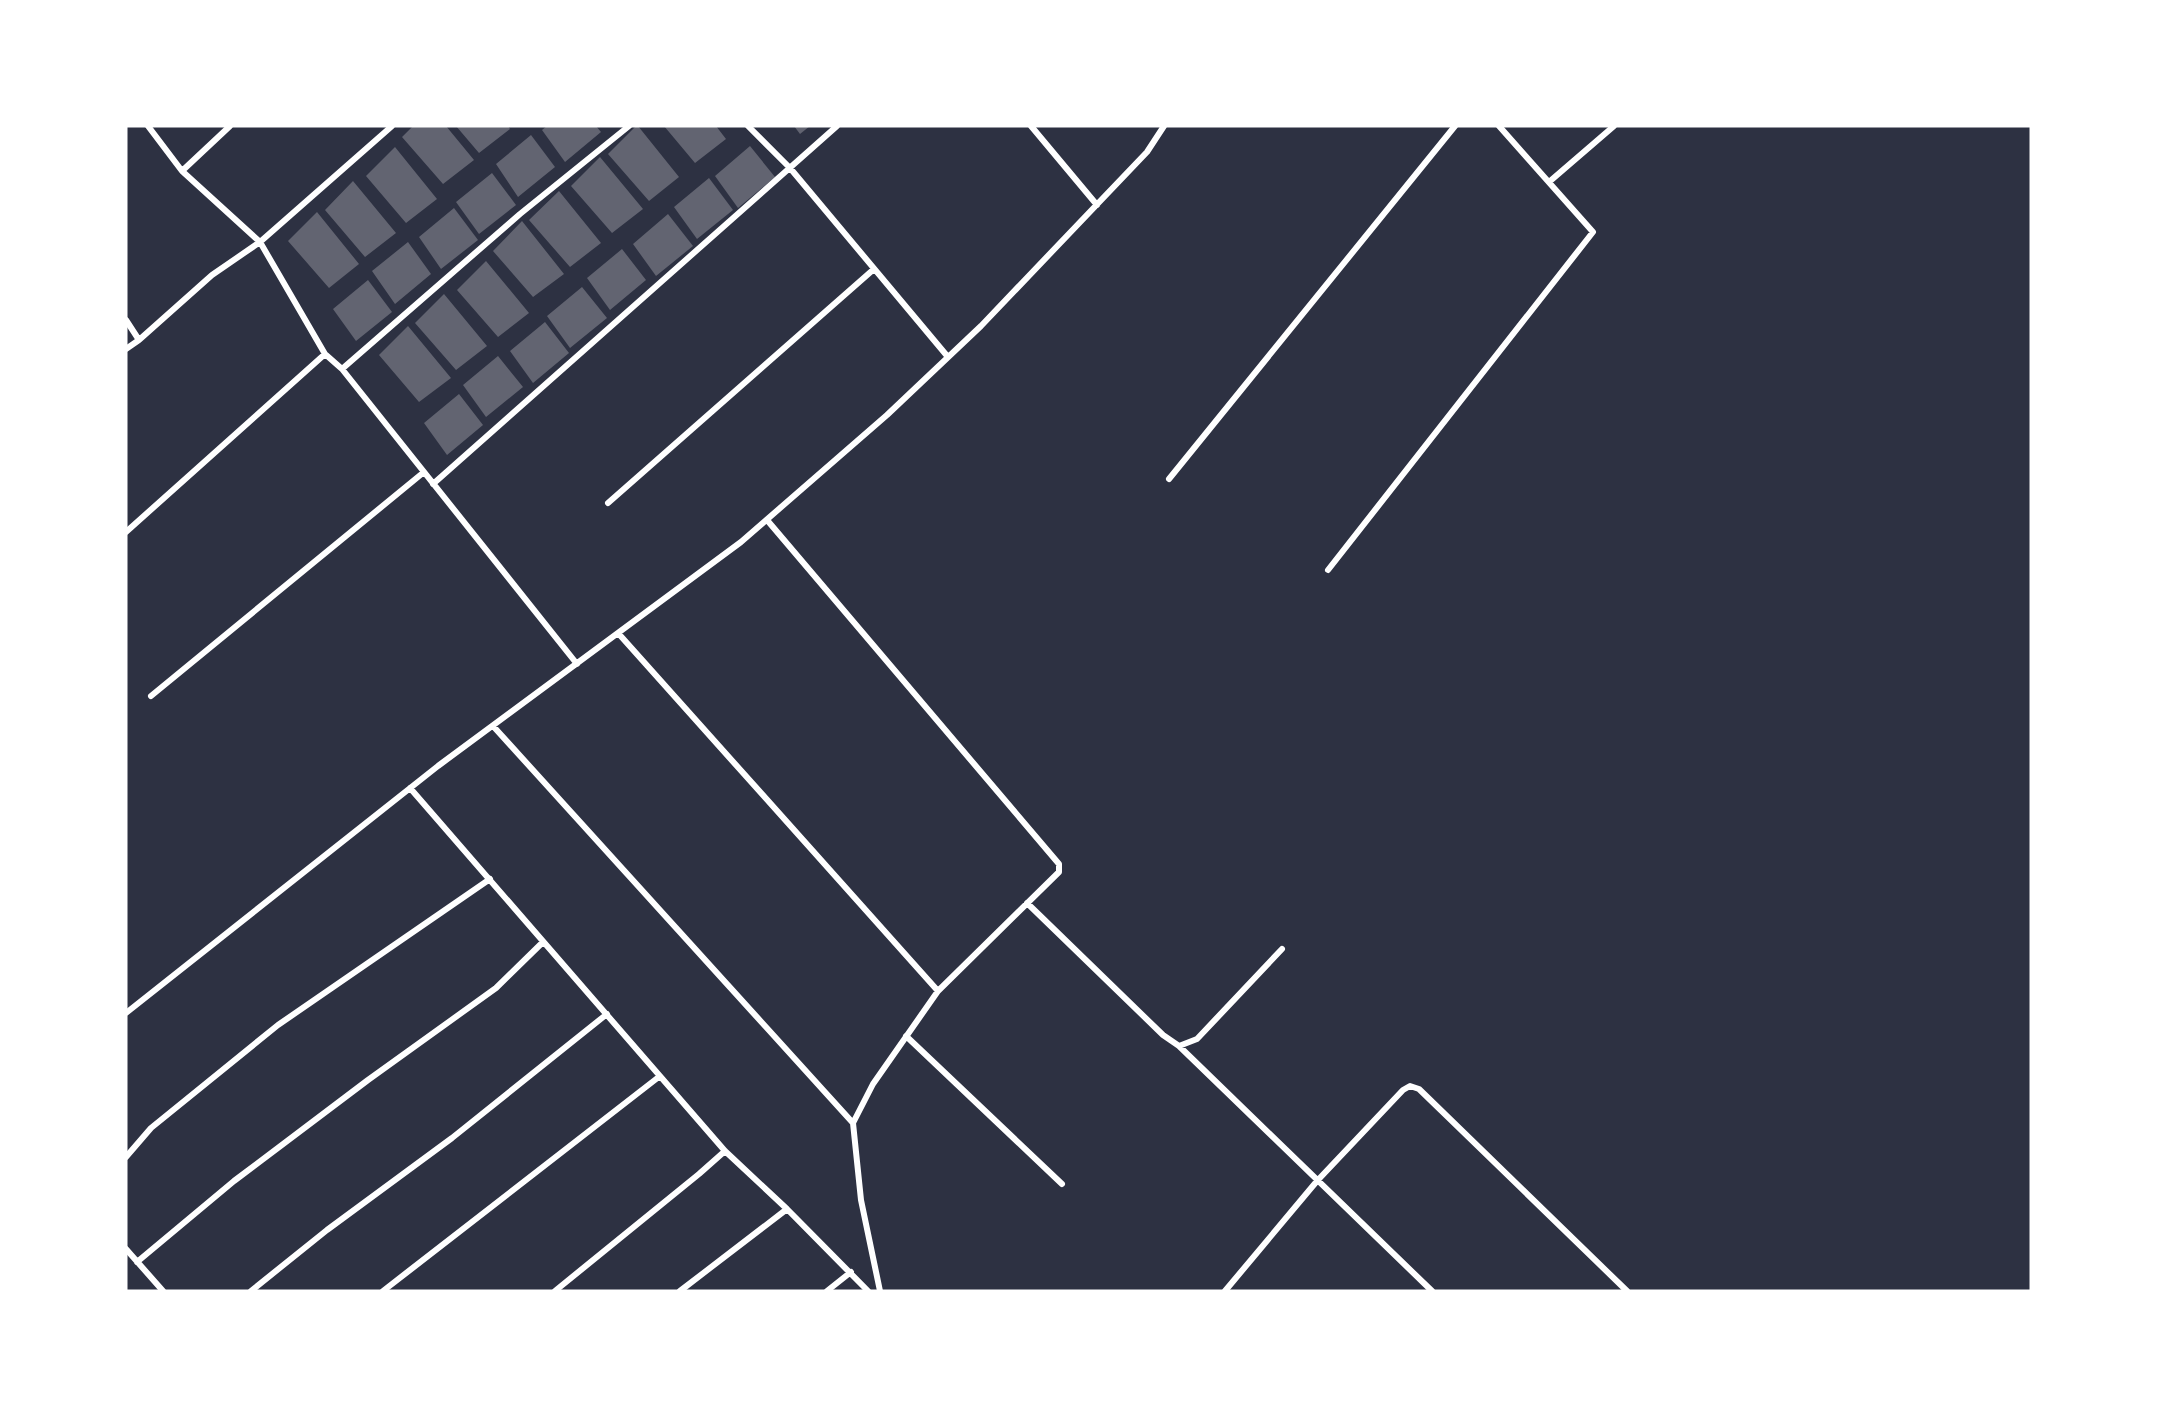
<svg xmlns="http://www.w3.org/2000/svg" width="2157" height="1417" viewBox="0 0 2157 1417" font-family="Roboto,sans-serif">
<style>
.building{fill:#626471}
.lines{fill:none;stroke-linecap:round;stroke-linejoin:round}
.minor{stroke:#fff;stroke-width:6}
</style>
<rect width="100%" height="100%" fill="#2d3142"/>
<path class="building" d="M413,126H446L474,160L443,184L402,137Z
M456,126H508L510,129L479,153Z
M547,126H596L601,132L565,162L542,130Z
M636,126H638L679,177L649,201L608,154Z
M664,126H716L726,139L695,163Z
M794,126H810L800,134Z
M531,135L555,167L518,197L496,164Z
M750,146L775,177L738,208L715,176Z
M395,147L437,199L406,223L366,176Z
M600,157L643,209L612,233L571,186Z
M492,173L516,205L479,234L456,202Z
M709,178L733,210L697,239L674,207Z
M353,181L396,233L365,257L325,210Z
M559,191L601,243L570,267L529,220Z
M454,208L478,240L441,269L419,237Z
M317,212L359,264L329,288L288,241Z
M668,214L693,246L656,276L633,244Z
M522,221L564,274L533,297L493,251Z
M408,242L431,274L395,304L372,271Z
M622,249L646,280L610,310L587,278Z
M486,261L529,313L498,337L457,290Z
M368,280L392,312L356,341L333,309Z
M582,287L607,318L570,348L547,316Z
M444,294L487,346L456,370L415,323Z
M545,322L569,353L533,383L510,351Z
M408,326L451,378L419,402L379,355Z
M498,356L523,387L486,417L463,385Z
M459,394L483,425L447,455L424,423Z"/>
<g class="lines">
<path class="minor" d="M148,126L182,171
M230,126L182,171L260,242L325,354L342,369
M748,126L790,168L948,357
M1031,126L1097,205
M1549,182L1614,126
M126,320L139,340
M126,349L139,340L212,275L260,242L392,126
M1169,479L1455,126
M433,484L837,126
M608,503L874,269
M767,520L1059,864V872L938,991L873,1084L853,1123L861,1200L880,1291
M126,532L325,354
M1328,570L1593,232L1499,126
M618,633L938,991
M577,664L342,369L520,214L629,126
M151,696L424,472
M493,726L853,1123
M410,788L725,1151L787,1209L868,1291
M1027,903L1163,1035L1179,1046L1197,1039L1282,949
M126,1013L438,766L741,542L887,415L981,326L1147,152L1164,126
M906,1036L1062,1184
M1179,1046L1432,1291
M126,1157L151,1128L278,1025L490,879
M126,1249L163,1291
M137,1262L234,1181L368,1080L496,988L543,942
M251,1291L327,1230L452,1138L607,1014
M383,1291L660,1076
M555,1291L699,1174L725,1151
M680,1291L787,1209
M827,1291L851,1272
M1225,1291L1317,1181L1403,1090L1410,1086L1419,1089L1627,1291"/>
</g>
<rect width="2157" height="1417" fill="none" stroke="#ffffff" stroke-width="255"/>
</svg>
